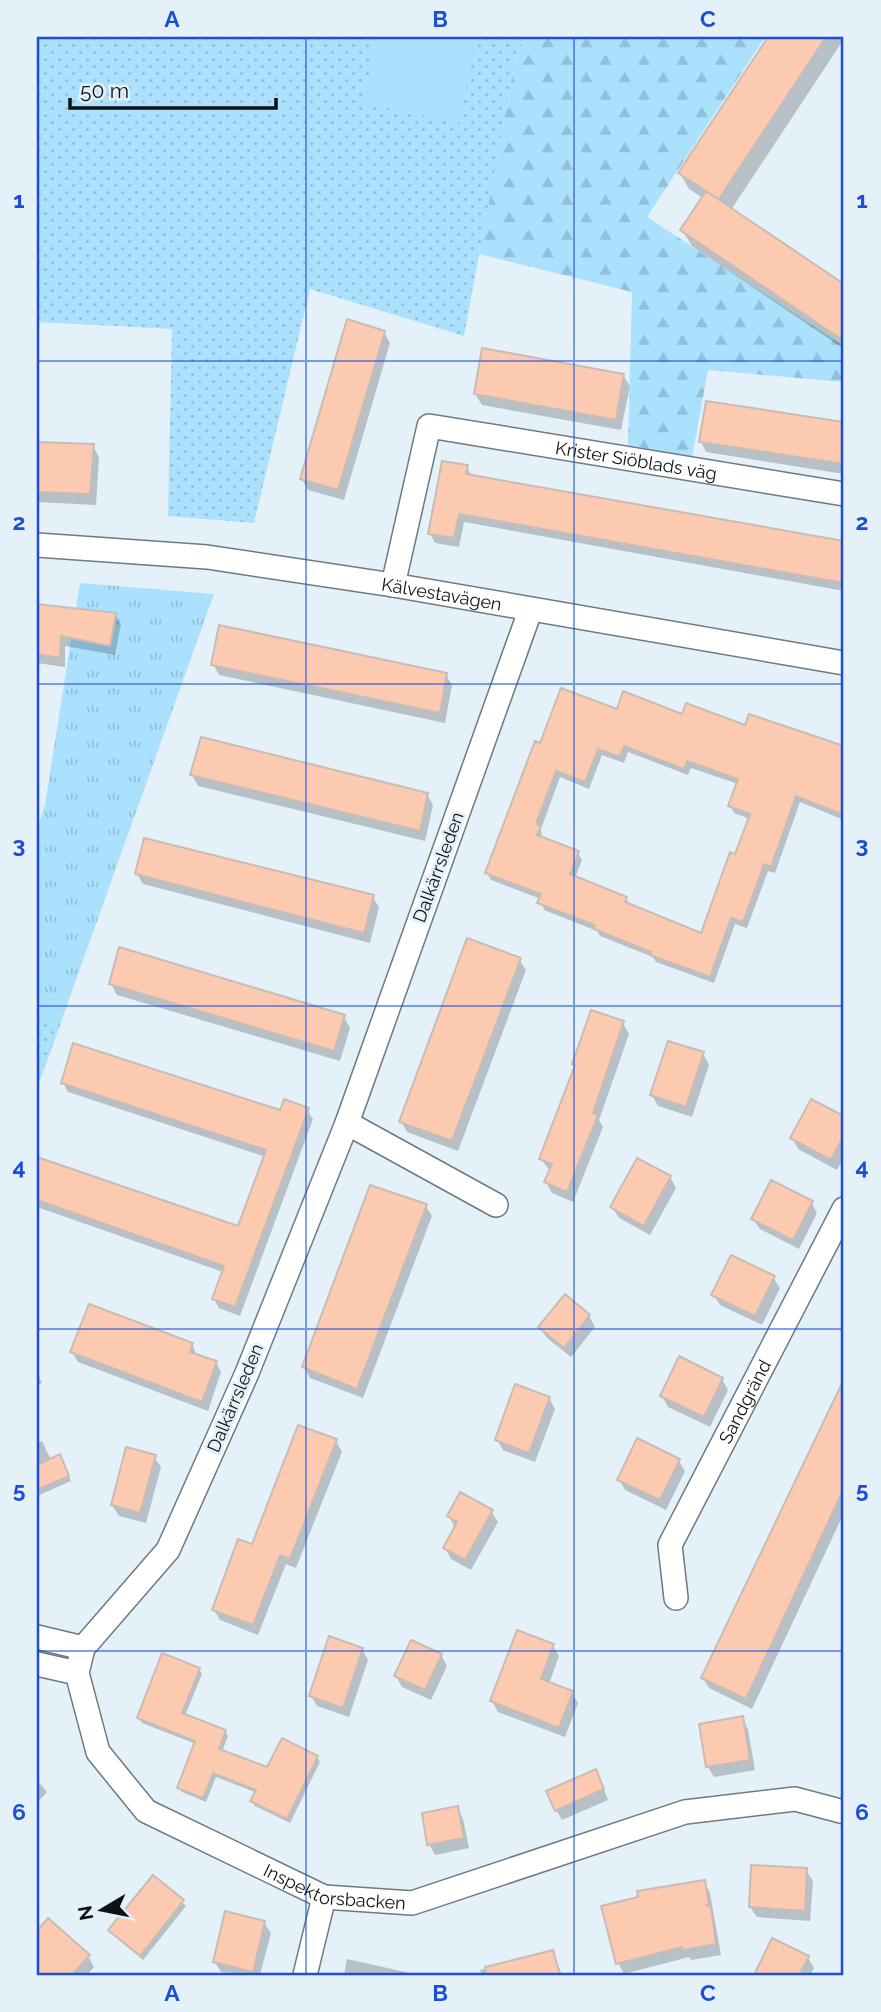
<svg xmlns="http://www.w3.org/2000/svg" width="881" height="2012" viewBox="0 0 881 2012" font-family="Raleway,sans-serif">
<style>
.grass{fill:url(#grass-tufts)}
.forest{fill:url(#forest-firs)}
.park{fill:url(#park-dots)}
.garden{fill:#ace1fe}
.shadow{fill:#0003;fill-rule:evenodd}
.building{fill:#fbcab1;stroke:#c8bcb5;stroke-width:2;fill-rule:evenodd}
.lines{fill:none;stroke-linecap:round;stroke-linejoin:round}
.minor-casing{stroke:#6e7a80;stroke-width:26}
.minor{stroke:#fff;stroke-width:23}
.grid{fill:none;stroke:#1d4ed8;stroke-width:2;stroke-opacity:0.55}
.labels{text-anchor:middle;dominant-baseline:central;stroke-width:6;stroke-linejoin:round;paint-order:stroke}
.street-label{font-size:18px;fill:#0e1214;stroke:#e4f1f8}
.neatline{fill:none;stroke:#1d4ed8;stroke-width:2.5}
.grid-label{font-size:23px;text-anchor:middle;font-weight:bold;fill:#1d4ed8}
</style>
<defs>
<pattern id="grass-tufts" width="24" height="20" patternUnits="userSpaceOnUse" patternTransform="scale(1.75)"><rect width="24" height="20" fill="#ace1fe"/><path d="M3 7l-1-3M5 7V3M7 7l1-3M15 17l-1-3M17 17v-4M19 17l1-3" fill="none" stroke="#93c0d9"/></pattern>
<pattern id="forest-firs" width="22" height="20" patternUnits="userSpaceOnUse" patternTransform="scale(1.75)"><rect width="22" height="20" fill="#ace1fe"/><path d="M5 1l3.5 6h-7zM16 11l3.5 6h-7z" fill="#93c0d9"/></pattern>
<pattern id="park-dots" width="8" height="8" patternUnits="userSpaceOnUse" patternTransform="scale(1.75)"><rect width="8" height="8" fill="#ace1fe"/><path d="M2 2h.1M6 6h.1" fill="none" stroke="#93c0d9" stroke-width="1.8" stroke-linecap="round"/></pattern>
</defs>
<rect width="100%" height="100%" fill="#e4f1f8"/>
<path class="grass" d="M80,583L214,594L37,1089V829L45,805Z"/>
<path class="forest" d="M525,37H765L647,217L844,346V382L708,370L692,457L628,445L632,292L479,254L515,60Z"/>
<path class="park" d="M37,37H525L515,60L464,336L310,289L254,523L168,516L172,329L37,322Z
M37,1014L61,1023L37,1087Z"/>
<path class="garden" d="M376,37H477L459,123L363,103Z"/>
<path class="shadow" d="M770,37L844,39L731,210L844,286V349L692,246L682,230L703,198L689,189L680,173Z
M384,332L390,343L344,500L308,490L302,479Z
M623,375L630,386L621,430L482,405L475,394Z
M783,413L844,423V474L706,452L701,442L783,416Z
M37,444L93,446L99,457L96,505L37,502Z
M467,467L472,477L844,541V591L464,522L459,547L435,543L430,534Z
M37,605L115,614L121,624L115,655L65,646V667L37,663Z
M213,664L446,675L452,685L445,723L219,675Z
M618,712L683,716L808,738L810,734L844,748V820L800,802L775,873L768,871L747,928L735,924L714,983L656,962L653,957L600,936L597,931L544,910L541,899L491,880L487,873L541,745ZM628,752L688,775L691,768L738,784L730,806L734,813L750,819L703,935L631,907L626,898L575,878L582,860L578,853L542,839L541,829L560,777L589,789L602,755L624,763Z
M192,775L427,794L433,805L425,841L198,786Z
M137,874L372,896L379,907L370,943L143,884Z
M519,960L526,970L458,1151L407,1132L401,1121Z
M111,984L344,1017L350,1028L340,1061L117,995Z
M623,1023L629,1034L599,1120L603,1127L573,1202L552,1193L546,1182L550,1171L541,1159L576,1068L574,1064Z
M703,1054L709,1065L692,1117L658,1106L652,1095Z
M63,1083L281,1112L307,1110L313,1119L240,1316L219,1308L214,1299L223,1272L37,1207V1158L240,1228L266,1157L68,1092Z
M812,1101L844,1118V1156L837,1170L798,1149L792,1138Z
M670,1177L676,1188L650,1235L619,1218L612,1207Z
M811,1202L817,1213L799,1249L760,1229L753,1219Z
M425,1205L432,1216L363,1398L310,1378L304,1367Z
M773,1277L780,1288L762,1325L720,1305L713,1294Z
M589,1316L595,1327L571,1357L547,1338L540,1328Z
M192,1344L197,1356L216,1362L221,1372L208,1411L78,1362L72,1352Z
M37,1372L42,1383L37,1385Z
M722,1379L728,1390L710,1427L668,1407L662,1396Z
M844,1381V1513L752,1709L709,1688L703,1678Z
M549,1398L555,1409L535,1462L503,1450L497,1440Z
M42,1441L51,1460L62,1461L71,1481L37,1496V1443Z
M336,1441L342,1452L296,1568L286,1564L258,1635L220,1620L214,1610L253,1546Z
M154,1457L161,1467L146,1523L119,1516L112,1505Z
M678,1460L685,1471L666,1510L625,1490L619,1479Z
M491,1511L498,1522L471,1570L451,1559L445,1548L455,1528L449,1516Z
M553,1646L559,1656L549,1684L572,1693L578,1703L565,1737L498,1712L492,1701Z
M362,1649L368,1660L349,1717L317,1706L311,1696Z
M441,1655L447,1666L431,1700L402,1687L396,1676Z
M199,1669L202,1674L185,1716L225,1731L228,1736L222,1752L268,1769L317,1757L320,1762L290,1823L255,1806L252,1801L257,1793L216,1777L206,1802L182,1792L179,1788L196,1744L142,1723L139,1718Z
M742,1718L748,1729L755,1770L714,1777L708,1767L701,1725Z
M37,1780L47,1792L37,1803Z
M601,1782L608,1800L562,1820L556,1810Z
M457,1808L463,1819L469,1848L435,1855L429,1844Z
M806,1870L813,1881L810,1921L757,1917L750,1907Z
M153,1877L186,1906L143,1960L110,1931Z
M704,1882L710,1893L721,1955L691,1960L689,1957L624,1974L618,1963Z
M48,1921L88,1956L94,1967L87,1975H37V1934Z
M264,1923L271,1933L260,1975L221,1972L214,1961Z
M773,1940L808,1958L814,1968L810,1975H756Z
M553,1952L562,1975H482L480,1970Z
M347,1959L419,1975H344Z"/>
<path class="building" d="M768,37H826L719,199L678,173Z
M706,191L844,284V341L680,230Z
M347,319L385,331L338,490L300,479Z
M482,348L624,374L616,420L474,394Z
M706,401L844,422V464L699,442Z
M37,442L94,444L90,494L37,492Z
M442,461L468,465L466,474L844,541V583L459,514L454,538L428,534Z
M37,604L116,613L110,646L61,636L60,658L37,654Z
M219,625L447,673L440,713L211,665Z
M561,688L617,709L623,691L682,714L686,703L745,725L749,714L844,746V815L796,796L771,867L764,864L743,922L731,918L710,977L650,955L651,952L594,929L595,925L537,903L541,894L485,873L535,741L540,743ZM624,746L684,769L687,761L738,779L728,806L750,814L735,854L730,852L701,933L625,902L627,897L570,874L579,851L537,835L541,826L536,824L556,771L585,782L598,749L620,757Z
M201,737L428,793L420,831L190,775Z
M144,838L374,895L364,933L135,874Z
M467,938L521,958L452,1141L399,1122Z
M119,947L345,1015L334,1051L109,984Z
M591,1010L624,1021L593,1113L598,1115L567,1192L544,1182L552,1164L539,1159L575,1065L572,1064Z
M668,1041L704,1052L686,1107L650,1095Z
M73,1043L280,1110L284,1099L309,1108L235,1307L212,1299L224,1266L37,1200V1157L238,1226L266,1150L61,1083Z
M811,1099L844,1116V1135L831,1160L790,1138Z
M637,1158L671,1176L644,1226L610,1207Z
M771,1180L813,1201L793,1240L751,1219Z
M370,1185L427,1204L357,1389L302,1367Z
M731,1255L775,1276L755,1316L711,1295Z
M565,1294L590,1315L564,1348L538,1327Z
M89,1304L193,1343L190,1352L217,1361L202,1402L70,1352Z
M679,1356L723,1378L704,1417L660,1396Z
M844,1379V1488L746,1699L701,1678Z
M515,1384L550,1397L529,1453L495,1440Z
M298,1425L337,1439L290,1559L280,1555L253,1625L212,1610L238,1539L252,1544Z
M637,1438L680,1459L660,1500L617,1480Z
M126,1447L156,1455L140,1513L111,1505Z
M60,1454L69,1476L37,1490V1465Z
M460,1492L493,1510L465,1560L443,1548L457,1522L447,1516Z
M517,1630L554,1644L541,1679L573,1691L559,1728L490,1701Z
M329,1636L363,1648L343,1708L309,1696Z
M411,1640L442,1654L425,1690L394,1676Z
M162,1653L200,1668L182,1713L226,1730L219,1749L267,1767L282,1738L318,1756L287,1819L250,1801L256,1790L213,1773L203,1798L177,1788L195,1741L137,1718Z
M743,1716L750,1760L706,1767L699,1724Z
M596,1769L604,1789L555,1811L546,1791Z
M458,1806L464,1838L427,1845L422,1813Z
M751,1865L807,1868L805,1911L749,1907Z
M153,1875L184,1900L140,1956L108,1930Z
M705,1880L709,1905L705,1904L711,1907L716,1944L683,1950L682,1947L616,1964L601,1906L638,1897L637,1891Z
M225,1911L265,1921L253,1972L213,1962Z
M48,1918L90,1955L72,1975H37V1931Z
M772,1938L809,1956L799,1975H754Z
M553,1950L560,1975H486L485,1967Z"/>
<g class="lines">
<g class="minor-casing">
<g id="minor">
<path id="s1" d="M37,545L207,557L393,585L844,663"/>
<path id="s2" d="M393,585L429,426L844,494"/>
<path id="s3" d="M530,611L347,1123L247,1373L168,1550L83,1648L77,1673L98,1752L146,1811L324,1897L412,1903L685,1812L795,1799L844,1812"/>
<path d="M347,1123L496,1205"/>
<path id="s4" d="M676,1598L670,1545L844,1209"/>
<path d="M37,1637L83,1648"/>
<path d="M37,1664L77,1673"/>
<path d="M305,1975L324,1897"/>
</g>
</g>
<use href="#minor" class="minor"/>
</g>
<path class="grid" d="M306,37V1975M574,37V1975M37,361H844M37,684H844M37,1006H844M37,1329H844M37,1651H844"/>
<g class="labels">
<g class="street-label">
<text stroke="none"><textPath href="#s2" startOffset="373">Krister Siöblads väg</textPath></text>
<text stroke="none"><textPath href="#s1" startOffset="408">Kälvestavägen</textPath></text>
<text transform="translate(438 867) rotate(-70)">Dalkärrsleden</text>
<text transform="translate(235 1398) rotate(-67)">Dalkärrsleden</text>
<text stroke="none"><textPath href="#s4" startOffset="215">Sandgränd</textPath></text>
<text stroke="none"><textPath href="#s3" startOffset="1526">Inspektorsbacken</textPath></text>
</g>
</g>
<rect width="881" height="2012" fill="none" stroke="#e4f1f8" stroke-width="77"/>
<g transform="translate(102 1910) rotate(260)" stroke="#e4f1f8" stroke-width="5" paint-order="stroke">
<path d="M0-5L12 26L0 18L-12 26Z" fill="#0e1214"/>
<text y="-10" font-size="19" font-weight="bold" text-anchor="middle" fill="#0e1214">N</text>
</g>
<path d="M70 98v10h206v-10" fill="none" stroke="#0e1214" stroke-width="3.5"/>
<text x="80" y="98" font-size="21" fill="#0e1214" stroke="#e4f1f8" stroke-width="5" paint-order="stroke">50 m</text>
<rect x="38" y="38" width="804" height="1936" class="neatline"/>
<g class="grid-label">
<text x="172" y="27">A</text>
<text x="440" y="27">B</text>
<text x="708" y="27">C</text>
<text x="19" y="208">1</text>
<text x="862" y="208">1</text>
<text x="19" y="530">2</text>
<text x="862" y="530">2</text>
<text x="19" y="853">3</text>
<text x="862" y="853">3</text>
<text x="19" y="1175">4</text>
<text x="862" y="1175">4</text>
<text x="19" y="1498">5</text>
<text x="862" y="1498">5</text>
<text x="19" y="1820">6</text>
<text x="862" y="1820">6</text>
<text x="172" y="2001">A</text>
<text x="440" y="2001">B</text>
<text x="708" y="2001">C</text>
</g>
</svg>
